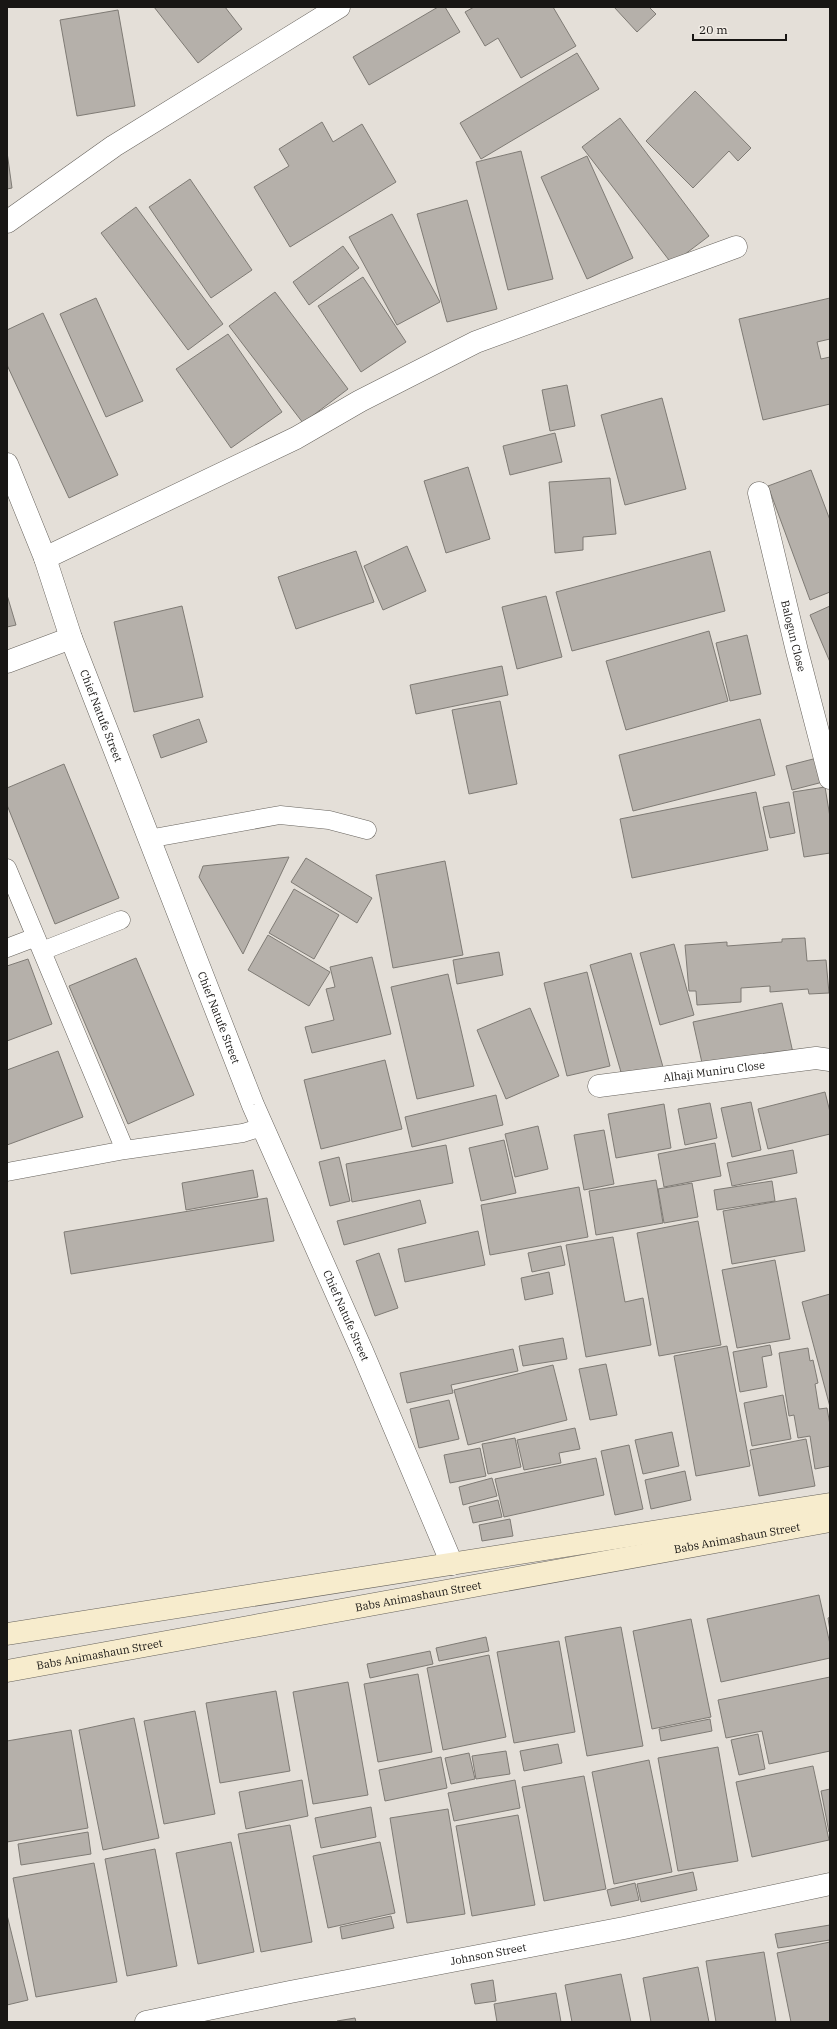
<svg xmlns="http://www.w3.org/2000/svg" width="837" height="2029" viewBox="0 0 837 2029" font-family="'IBM Plex Serif',serif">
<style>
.building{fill:#b5b0aa;stroke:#7f7b75}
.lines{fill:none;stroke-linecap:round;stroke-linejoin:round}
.lane-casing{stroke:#67635d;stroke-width:19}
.street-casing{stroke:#67635d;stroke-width:23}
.secondary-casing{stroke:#67635d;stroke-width:23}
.lane{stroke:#fff;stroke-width:18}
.street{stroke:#fff;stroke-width:22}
.secondary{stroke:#f7eccd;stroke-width:22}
.labels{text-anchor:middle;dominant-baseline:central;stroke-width:3.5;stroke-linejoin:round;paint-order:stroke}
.street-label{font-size:11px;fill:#181614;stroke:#f1ece5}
</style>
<rect width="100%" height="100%" fill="#e4dfd8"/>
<path class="building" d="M154,7H225L242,29L198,63Z
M438,7H445L460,32L369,85L353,57Z
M474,7H553L576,46L521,78L498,38L485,46L465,12Z
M614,7H649L656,14L637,32Z
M118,10L135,106L77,116L60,20Z
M577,53L599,89L481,159L460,123Z
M695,91L751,148L738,161L729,151L693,188L646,141Z
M620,118L709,236L672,264L582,147Z
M322,122L333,142L362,124L396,182L290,247L254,187L289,166L279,149Z
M521,151L553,279L508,290L476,162Z
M7,152L12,188L7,189Z
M587,156L633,258L587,279L541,177Z
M190,179L252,270L211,298L149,207Z
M467,200L497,309L447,322L417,214Z
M136,207L223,324L188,350L101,233Z
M392,214L440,302L397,325L349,237Z
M343,246L359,268L309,305L293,282Z
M363,277L406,342L361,372L318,306Z
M275,292L348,389L303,423L229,326Z
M96,298L143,401L106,417L60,314Z
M830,298V339L817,342L821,359L830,357V404L763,420L739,319Z
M43,313L118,475L69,498L7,365V330Z
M228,334L282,412L231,448L176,369Z
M567,385L575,426L550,431L542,390Z
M662,398L686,489L625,505L601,415Z
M555,433L562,462L510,475L503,446Z
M468,467L490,539L446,553L424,481Z
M811,470L830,520V592L810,600L768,486Z
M610,478L616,534L583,537V550L555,553L549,482Z
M407,546L426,591L383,610L364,566Z
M356,551L374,602L296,629L278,577Z
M710,551L725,611L572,651L556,592Z
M7,595L16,625L7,627Z
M546,596L562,657L517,669L502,607Z
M182,606L203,697L134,712L114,622Z
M830,606V662L810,615Z
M709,631L728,701L626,730L606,661Z
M747,635L761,694L730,701L716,643Z
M502,666L508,695L416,714L410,685Z
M500,701L517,784L469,794L452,710Z
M199,719L207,742L161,758L153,735Z
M760,719L775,775L633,811L619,755Z
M817,758L823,782L792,790L786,766Z
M64,764L119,898L55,924L7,805V788Z
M825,787L830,817V853L804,857L793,792Z
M756,792L768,850L632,878L620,819Z
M789,802L795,833L770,838L763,807Z
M289,857L243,954L199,877L203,866Z
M306,858L372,898L357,923L291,882Z
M445,861L463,955L393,968L376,875Z
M294,889L339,915L314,959L269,933Z
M268,935L330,972L309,1006L248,970Z
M805,938L807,961L826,960L829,993L809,994L808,989L770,992V986L741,988V1002L697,1005L696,991H689L685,945L727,942V946L782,942V939Z
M674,944L694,1015L660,1025L640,953Z
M499,952L503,975L457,984L453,960Z
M631,953L663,1067L623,1079L590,965Z
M372,957L391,1034L312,1053L305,1027L334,1020L326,989L335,987L330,967Z
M136,958L194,1095L128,1124L69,986Z
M28,959L52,1024L7,1041V966Z
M587,972L610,1066L567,1076L544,983Z
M448,974L474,1086L417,1099L391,987Z
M782,1003L793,1053L704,1072L693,1022Z
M530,1008L559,1076L506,1099L477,1030Z
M58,1051L83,1117L7,1145V1070Z
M385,1060L402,1129L321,1149L304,1080Z
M825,1092L830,1112V1134L768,1149L758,1109Z
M496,1095L503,1125L412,1147L405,1117Z
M751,1102L761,1150L732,1157L721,1108Z
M710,1103L717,1138L685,1145L678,1109Z
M664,1104L671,1148L616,1158L608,1114Z
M538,1126L548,1169L515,1177L505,1134Z
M604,1130L614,1184L584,1190L574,1135Z
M504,1140L516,1193L481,1201L469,1148Z
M715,1143L721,1176L664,1187L658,1154Z
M446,1145L453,1183L352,1202L346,1164Z
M793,1150L797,1173L732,1186L727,1163Z
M339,1157L350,1201L330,1206L319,1162Z
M253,1170L258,1197L186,1210L182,1183Z
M656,1180L663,1223L596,1235L589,1191Z
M772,1181L775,1201L717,1210L714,1190Z
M692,1183L698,1217L664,1223L658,1189Z
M579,1187L588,1237L490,1255L481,1205Z
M267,1198L274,1241L71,1274L64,1232Z
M796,1198L805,1251L732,1264L723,1211Z
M420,1200L426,1223L344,1245L337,1221Z
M698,1221L721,1345L659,1356L637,1233Z
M478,1231L485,1265L405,1282L398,1249Z
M613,1237L625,1302L643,1298L651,1345L586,1357L566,1245Z
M561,1246L565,1265L532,1272L528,1253Z
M379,1253L398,1308L375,1316L356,1261Z
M775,1260L790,1339L737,1348L722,1270Z
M549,1272L553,1294L525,1300L521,1278Z
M830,1294V1407L802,1302Z
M563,1338L567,1359L523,1366L519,1346Z
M770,1345L772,1355L762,1357L767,1387L740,1392L733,1352Z
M727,1346L750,1466L696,1476L674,1356Z
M808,1348L810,1361L813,1360L818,1383L815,1384L819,1409L827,1408L830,1425V1466L815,1469L810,1436L798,1438L794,1415L789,1416L779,1353Z
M513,1349L518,1371L451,1385L453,1393L407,1403L400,1373Z
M606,1364L617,1415L590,1420L579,1369Z
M553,1365L567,1420L468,1445L454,1390Z
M783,1395L791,1439L752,1446L744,1403Z
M449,1400L459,1439L419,1448L410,1409Z
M575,1428L580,1449L559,1453L561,1463L524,1470L517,1440Z
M672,1432L679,1466L643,1474L635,1440Z
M515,1438L521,1467L488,1474L482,1444Z
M806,1439L815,1486L759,1496L750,1450Z
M629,1445L643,1509L615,1515L601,1451Z
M480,1448L486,1476L450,1483L444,1455Z
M596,1458L604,1495L504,1517L495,1479Z
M685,1471L691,1500L651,1509L645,1480Z
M492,1478L497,1496L463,1505L459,1487Z
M498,1500L502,1517L473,1523L469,1507Z
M510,1519L513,1536L482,1541L479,1525Z
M819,1595L830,1644V1658L721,1682L707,1619Z
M830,1617V1631L828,1618Z
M691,1619L711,1717L652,1729L633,1631Z
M621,1627L643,1746L587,1756L565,1637Z
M486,1637L489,1651L439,1661L436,1648Z
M559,1641L575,1732L514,1743L497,1652Z
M430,1651L433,1664L370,1678L367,1664Z
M489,1655L506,1737L443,1750L427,1668Z
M418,1674L432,1752L378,1762L364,1684Z
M830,1677V1751L769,1764L762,1731L726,1738L718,1700Z
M348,1682L368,1795L313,1804L293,1692Z
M276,1691L290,1771L220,1783L206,1703Z
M195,1711L215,1814L164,1824L144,1721Z
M134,1718L159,1838L103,1850L79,1730Z
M710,1719L712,1731L661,1741L659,1729Z
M71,1730L88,1828L7,1842V1741Z
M758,1734L765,1769L739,1775L731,1740Z
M558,1744L562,1763L524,1771L520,1751Z
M718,1747L738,1861L678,1871L658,1758Z
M506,1751L510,1774L476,1779L472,1756Z
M469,1753L475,1779L451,1784L445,1758Z
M441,1757L447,1788L385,1801L379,1770Z
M649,1760L672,1872L614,1884L592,1772Z
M813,1766L829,1840L752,1857L736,1782Z
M584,1776L606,1889L544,1901L522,1787Z
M302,1780L308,1816L246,1829L239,1792Z
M515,1780L520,1808L454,1821L448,1793Z
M830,1789V1832H829L821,1791Z
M371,1807L376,1837L321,1848L315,1818Z
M448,1809L465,1914L407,1923L390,1818Z
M518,1815L535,1905L472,1916L456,1826Z
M290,1825L312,1942L261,1952L238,1834Z
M88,1832L91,1854L21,1865L18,1844Z
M231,1842L254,1952L198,1964L176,1853Z
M380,1842L395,1913L328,1928L313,1856Z
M155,1849L177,1966L127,1976L105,1859Z
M94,1863L117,1982L36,1997L13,1878Z
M693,1872L697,1890L641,1902L637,1884Z
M635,1883L639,1900L611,1906L607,1890Z
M7,1915L28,2000L7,2005Z
M391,1916L394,1928L342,1939L340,1927Z
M830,1925V1940L778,1948L775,1934Z
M830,1942V2022H791L777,1953Z
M764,1952L776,2022H716L706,1961Z
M698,1967L709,2022H651L643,1978Z
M621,1974L631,2022H572L565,1985Z
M493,1980L496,2001L475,2004L471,1984Z
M556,1993L561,2022H497L494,2004Z
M355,2018L356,2022H337V2021Z"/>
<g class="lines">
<g class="lane-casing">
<path id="lane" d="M148,839L280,815L329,820L367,830
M7,868L125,1150L243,1133L262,1127
M7,948L36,937
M42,951L121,920
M7,1172L125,1150"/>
</g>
<g class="street-casing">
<g id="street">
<path d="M7,222L114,146L339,7"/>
<path id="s1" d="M7,464L45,558L71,638L253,1105L362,1351L452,1564"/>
<path id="s2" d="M759,493L797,651L830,778"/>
<path d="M45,558L296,438L360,401L476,342L736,247"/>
<path d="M7,662L71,638"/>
<path id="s3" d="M599,1086L816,1058L830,1060"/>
<path id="s4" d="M146,2022L290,1992L624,1928L830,1884"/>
</g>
</g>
<g class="secondary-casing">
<g id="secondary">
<path d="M7,1634L830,1504"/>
<path id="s5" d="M7,1671L830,1521"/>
</g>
</g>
<use href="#lane" class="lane"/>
<use href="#street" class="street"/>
<use href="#secondary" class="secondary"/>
</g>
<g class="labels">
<g class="street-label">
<text stroke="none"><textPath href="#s2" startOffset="147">Balogun Close</textPath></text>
<text stroke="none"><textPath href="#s1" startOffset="269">Chief Natufe Street</textPath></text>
<text stroke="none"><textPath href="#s1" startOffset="593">Chief Natufe Street</textPath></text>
<text stroke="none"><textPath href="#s3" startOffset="116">Alhaji Muniru Close</textPath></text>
<text stroke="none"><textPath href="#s1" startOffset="917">Chief Natufe Street</textPath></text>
<text stroke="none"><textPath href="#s5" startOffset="742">Babs Animashaun Street</textPath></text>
<text stroke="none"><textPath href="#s5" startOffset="418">Babs Animashaun Street</textPath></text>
<text stroke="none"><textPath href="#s5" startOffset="94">Babs Animashaun Street</textPath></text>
<text stroke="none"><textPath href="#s4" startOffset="349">Johnson Street</textPath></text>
</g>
</g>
<rect width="837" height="2029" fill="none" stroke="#181614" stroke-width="16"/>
<path d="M693 34v6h93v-6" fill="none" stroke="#181614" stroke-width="2"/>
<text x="699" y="34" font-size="12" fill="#181614" stroke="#f1ece5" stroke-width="3" paint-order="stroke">20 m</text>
</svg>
